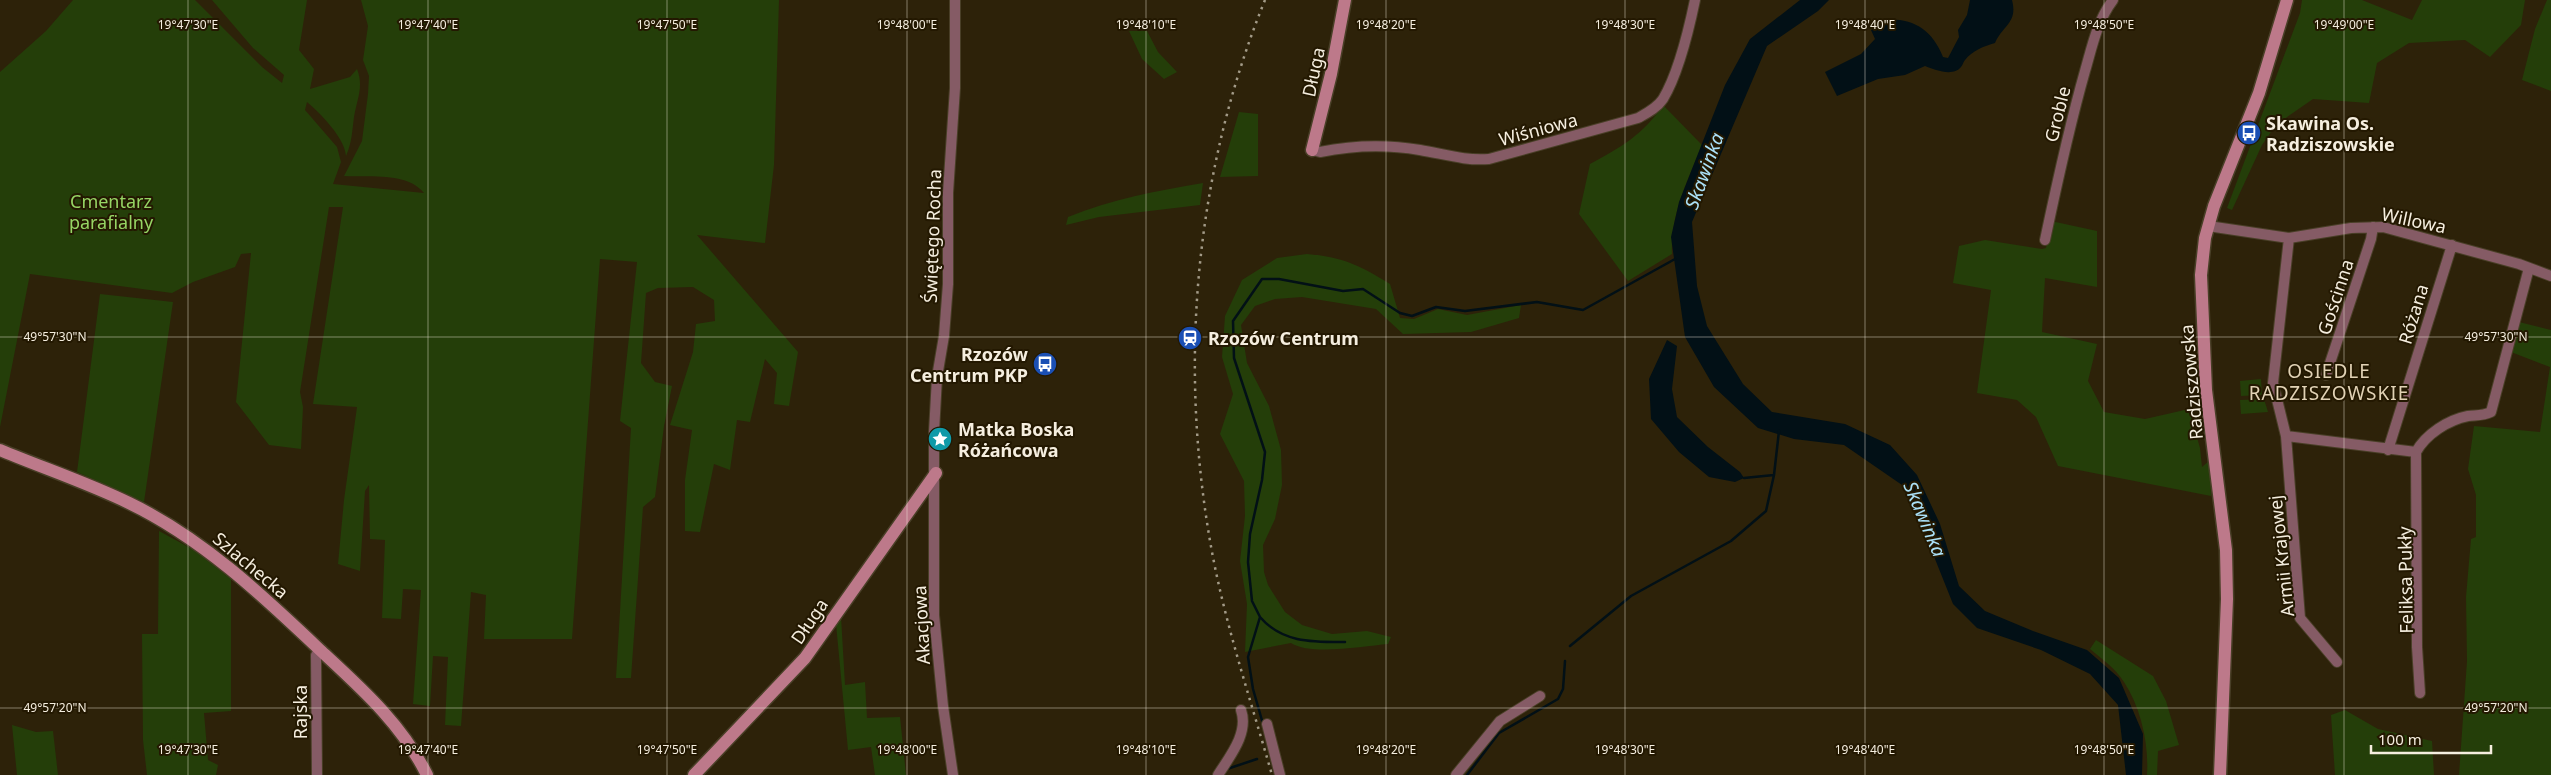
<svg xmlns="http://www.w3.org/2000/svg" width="2551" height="775" viewBox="0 0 2551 775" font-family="'Noto Sans',sans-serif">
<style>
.green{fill:#243e09}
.water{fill:#021016}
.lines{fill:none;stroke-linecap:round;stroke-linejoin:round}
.stream{stroke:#021016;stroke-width:2.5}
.street-casing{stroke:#493f27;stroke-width:12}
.secondary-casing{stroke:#493f27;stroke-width:15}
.street{stroke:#855b65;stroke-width:10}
.secondary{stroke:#bd798a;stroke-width:12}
.rail{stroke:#a39b88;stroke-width:2.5;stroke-dasharray:2.5 5;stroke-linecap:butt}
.ticks{fill:none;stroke:#f5eedf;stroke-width:1;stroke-opacity:0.45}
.labels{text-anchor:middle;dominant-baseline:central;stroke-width:4;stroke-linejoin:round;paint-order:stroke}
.street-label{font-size:18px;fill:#f5eedf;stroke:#231801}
.poi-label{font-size:18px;font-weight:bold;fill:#f5eedf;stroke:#231801;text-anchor:start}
.park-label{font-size:18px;fill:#96d564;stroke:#231801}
.water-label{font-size:19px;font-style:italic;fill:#abe1f8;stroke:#231801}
.neighbourhood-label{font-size:19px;letter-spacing:1px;fill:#e1d2b5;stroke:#231801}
.ticks-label{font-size:12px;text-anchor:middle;fill:#f5eedf;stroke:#231801;stroke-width:4;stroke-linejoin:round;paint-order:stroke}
</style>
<rect width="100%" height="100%" fill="#2d2209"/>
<path class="green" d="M73,0H195L262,67L282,83L284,75L253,48L212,0H307L299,50L314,69L310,89L350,77L357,69C364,87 357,99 354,117C352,132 352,142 346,156C345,138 320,113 307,102L305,110L337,147L341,162L333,184L424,193C408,172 369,177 344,176L362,141L368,94L369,76L363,60L368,26L361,0H779L774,165L765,243L697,235L798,352L789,406L774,404L777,373L765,359L750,422L737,420L730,470L714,464L700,532L685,531V480L692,430L670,425L693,352L696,324L715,321L714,300L693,287L658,288L646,293L641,363L655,382L672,386L664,426L655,497L643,507L631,678H616L631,428L620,421L637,262L600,259L572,639H484L486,595L471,592L461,726L445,725L448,657L433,656L430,706L413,704L421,590L403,589L401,619L382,618L385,540L370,539L369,485L365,491L360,571L338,564L344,500L357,407L313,404L343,207H329L300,392L303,407L301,449L269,445L236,402L251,253L241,254L235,267L193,282L172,293L30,274L0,427V72L46,31Z
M2302,0H2362L2412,20L2422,0H2525L2521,25L2490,57L2465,40L2409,43L2377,63L2369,103L2313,99L2287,117L2271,132L2262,145L2232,210L2227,208L2300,13Z
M2547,0H2551V91L2522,80L2535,29Z
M1129,31H1147L1158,52L1177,72L1164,79L1142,59Z
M1663,105L1702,145C1688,180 1670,215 1672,254L1628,281L1579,214L1590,164C1620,148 1644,134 1663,105Z
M1239,112L1258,114V176L1220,177Z
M1203,183L1200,205L1099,217L1066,225L1068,217C1112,199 1156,191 1203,183Z
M2051,221L2097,231V287L2045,278L2042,332L2097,344L2088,381L2104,412L2145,419L2189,409L2200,448L2202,467L2210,460L2211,496L2058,466L2036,417L2017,400L1977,393L1991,290L1953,283L1959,246L1985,240L2042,249L2046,248Z
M1307,254C1342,257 1360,265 1390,284L1400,318L1414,319L1438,309L1467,315L1521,305L1519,318L1471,332L1403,334L1376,309L1302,297L1275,299L1255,306L1241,325L1247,363L1269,406L1281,450L1282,485L1275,519L1263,545L1264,572L1268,585L1285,612L1302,625L1332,634L1367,631L1391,637L1388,644C1364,646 1311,656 1291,643L1245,652L1247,604L1240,561L1245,516L1244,481L1220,434L1233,394L1222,357L1225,316L1242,280L1277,258Z
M100,294L173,302L144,502L77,472Z
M2519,322L2551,330V775H2459L2467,661L2466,597L2471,539L2476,537V495L2468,469L2474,426L2540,432L2550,367L2511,352Z
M2261,379L2262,395L2241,396L2240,381Z
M2264,399L2268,412L2241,414L2240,400Z
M159,531L194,550L231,579V711L204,713L208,760L218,765L216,775H147L143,740L142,634H158Z
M841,617L845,685L865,682L867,718L900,717L906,775H875L871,747L848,750L836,624Z
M2096,640L2153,676L2166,701L2179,745L2158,751L2157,775H2147C2149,744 2141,708 2124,682C2115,668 2102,659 2090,649Z
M2345,710L2378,729L2432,741L2434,775H2335L2331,715Z
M12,725L36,732L53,731L58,775H17Z"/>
<path class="water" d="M1800,0H1829L1818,11L1767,46L1692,222L1697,286L1707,326L1743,384L1772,412L1845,424L1890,445L1917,475L1940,524L1959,586L1985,611L2033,631L2087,650L2119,678L2143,734L2142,775H2126L2118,705L2090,674L2041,650L1977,628L1953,604L1919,519L1902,485L1844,445L1794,439L1758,428L1714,387L1685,337L1671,237L1679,202L1725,85L1750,39Z
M1970,0H2012C2018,23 2003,25 1995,43C1984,46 1972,51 1965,60C1963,62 1963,65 1961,67C1953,77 1935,70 1925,66L1905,75L1878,79L1837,96L1825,72L1861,54L1875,39L1871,30L1879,26L1882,20C1912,17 1932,29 1943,57L1948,58L1959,37L1958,30L1967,15Z
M1667,340L1677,346L1672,389L1677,417L1708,447L1740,472L1744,478L1735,482L1709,477L1679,452L1651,419L1649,379Z"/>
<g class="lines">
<path class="stream" d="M1744,478L1774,475
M1260,617C1282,643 1313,642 1345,642
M1570,646L1631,596L1731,541L1766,511L1774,475L1779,431
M1263,724L1253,689L1248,657L1260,617L1252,601L1248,562L1250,534L1262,480L1265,452L1234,358L1233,321L1262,279H1279L1343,291L1363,289L1400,313L1412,316L1436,307L1465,311L1537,302L1583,310L1675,259
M1227,769L1257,759
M1467,775L1499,733L1558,699L1563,689L1565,661"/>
<g class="street-casing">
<path id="street" d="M1312,150L1320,152C1354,145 1386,144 1420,150C1444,154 1465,161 1489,159L1638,118C1647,113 1657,108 1663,99C1678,74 1689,29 1695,0
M2208,226L2289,238L2351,228L2383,227L2519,264L2551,276
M2289,238L2273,383L2286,436L2300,618L2337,662
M2045,240C2057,183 2069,127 2085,71C2092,47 2097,21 2113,0
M2326,375L2371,239L2373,227
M2286,436L2416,452
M2388,450L2452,245
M2420,693L2417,647L2416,452C2426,434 2448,420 2468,416C2476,415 2483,416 2491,412L2529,268
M1267,724L1280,775
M317,775L316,655L320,650
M953,775L943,706L934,615V432L937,377L944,336L948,284V193L955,88V0
M1218,775C1230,756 1249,733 1241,710
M1456,775L1500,721L1540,696"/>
</g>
<g class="secondary-casing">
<path id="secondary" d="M1312,150L1331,74L1345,0
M0,450C43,468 88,483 129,503C202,538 262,595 320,650C361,688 402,724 427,775
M694,775L805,658L936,473
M2220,775L2227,599L2226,550L2206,390L2201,275L2205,238L2214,206L2259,93L2287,0"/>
</g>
<use href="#street" class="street"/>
<use href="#secondary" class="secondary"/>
<path class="rail" d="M1265,0C1194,175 1178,367 1212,552C1226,627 1251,701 1272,775"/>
</g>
<path class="ticks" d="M188,0V775M428,0V775M667,0V775M907,0V775M1146,0V775M1386,0V775M1625,0V775M1865,0V775M2104,0V775M2344,0V775M0,337H2551M0,708H2551"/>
<defs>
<g id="bus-disc" transform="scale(1.25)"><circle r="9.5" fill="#1a4fb4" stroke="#231801"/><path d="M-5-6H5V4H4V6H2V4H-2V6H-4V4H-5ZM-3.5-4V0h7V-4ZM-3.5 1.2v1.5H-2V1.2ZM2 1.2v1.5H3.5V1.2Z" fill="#fff"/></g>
<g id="station-disc" transform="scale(1.25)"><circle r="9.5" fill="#1a4fb4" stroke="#231801"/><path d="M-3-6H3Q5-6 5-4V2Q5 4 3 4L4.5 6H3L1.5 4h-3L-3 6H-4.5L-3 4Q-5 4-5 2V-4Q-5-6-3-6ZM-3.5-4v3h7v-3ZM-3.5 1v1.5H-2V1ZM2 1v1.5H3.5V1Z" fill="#fff"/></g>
<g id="sight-disc" transform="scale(1.25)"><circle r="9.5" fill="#0f9aa8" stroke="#231801"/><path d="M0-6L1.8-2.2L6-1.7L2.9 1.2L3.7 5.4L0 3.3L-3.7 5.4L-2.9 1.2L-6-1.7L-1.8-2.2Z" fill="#fff"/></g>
</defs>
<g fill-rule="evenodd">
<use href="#bus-disc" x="2249" y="133"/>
<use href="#station-disc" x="1190" y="338"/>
<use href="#bus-disc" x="1045" y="364"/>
<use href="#sight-disc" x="940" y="439"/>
</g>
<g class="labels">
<g class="street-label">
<text transform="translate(1313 72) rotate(-78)">Długa</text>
<text transform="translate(2057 114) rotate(-76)">Groble</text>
<text transform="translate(1538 129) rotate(-15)">Wiśniowa</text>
<text transform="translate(2414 220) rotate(12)">Willowa</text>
<text transform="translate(932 236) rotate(-88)">Świętego Rocha</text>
<text transform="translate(2335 297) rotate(-72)">Gościnna</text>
<text transform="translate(2413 314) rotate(-73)">Różana</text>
<text transform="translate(2191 382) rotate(-95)">Radziszowska</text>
<text transform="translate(2281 556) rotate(-96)">Armii Krajowej</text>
<text transform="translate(251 565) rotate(40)">Szlachecka</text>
<text transform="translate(2405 580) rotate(-91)">Feliksa Pukły</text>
<text transform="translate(809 621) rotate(-56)">Długa</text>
<text transform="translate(921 625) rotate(-93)">Akacjowa</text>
<text transform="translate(300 712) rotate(-90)">Rajska</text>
</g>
<g class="poi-label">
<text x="2266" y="123">Skawina Os.<tspan x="2266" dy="21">Radziszowskie</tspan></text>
<text x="1208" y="338">Rzozów Centrum</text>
<text x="1028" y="354" text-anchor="end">Rzozów<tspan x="1028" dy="21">Centrum PKP</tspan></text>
<text x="958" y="429">Matka Boska<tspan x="958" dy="21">Różańcowa</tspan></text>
</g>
<g class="park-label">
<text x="111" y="201">Cmentarz<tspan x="111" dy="21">parafialny</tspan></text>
</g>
<g class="water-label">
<text transform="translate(1704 171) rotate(-70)">Skawinka</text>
<text transform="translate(1925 519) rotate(67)">Skawinka</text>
</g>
<g class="neighbourhood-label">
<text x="2329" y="371">OSIEDLE<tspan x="2329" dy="22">RADZISZOWSKIE</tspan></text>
</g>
</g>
<g class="ticks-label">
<text x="188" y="29">19°47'30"E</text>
<text x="428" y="29">19°47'40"E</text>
<text x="667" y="29">19°47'50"E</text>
<text x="907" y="29">19°48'00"E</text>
<text x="1146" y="29">19°48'10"E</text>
<text x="1386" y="29">19°48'20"E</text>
<text x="1625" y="29">19°48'30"E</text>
<text x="1865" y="29">19°48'40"E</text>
<text x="2104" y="29">19°48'50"E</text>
<text x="2344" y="29">19°49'00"E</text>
<text x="55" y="341">49°57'30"N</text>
<text x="2496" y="341">49°57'30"N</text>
<text x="55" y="712">49°57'20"N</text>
<text x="2496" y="712">49°57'20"N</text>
<text x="188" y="754">19°47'30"E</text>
<text x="428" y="754">19°47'40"E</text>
<text x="667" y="754">19°47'50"E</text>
<text x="907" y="754">19°48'00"E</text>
<text x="1146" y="754">19°48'10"E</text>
<text x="1386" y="754">19°48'20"E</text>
<text x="1625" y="754">19°48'30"E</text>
<text x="1865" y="754">19°48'40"E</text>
<text x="2104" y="754">19°48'50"E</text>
</g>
<path d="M2371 745v8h120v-8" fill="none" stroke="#f5eedf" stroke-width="2.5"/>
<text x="2378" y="745" font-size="15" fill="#f5eedf" stroke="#231801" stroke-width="4" paint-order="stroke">100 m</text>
</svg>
